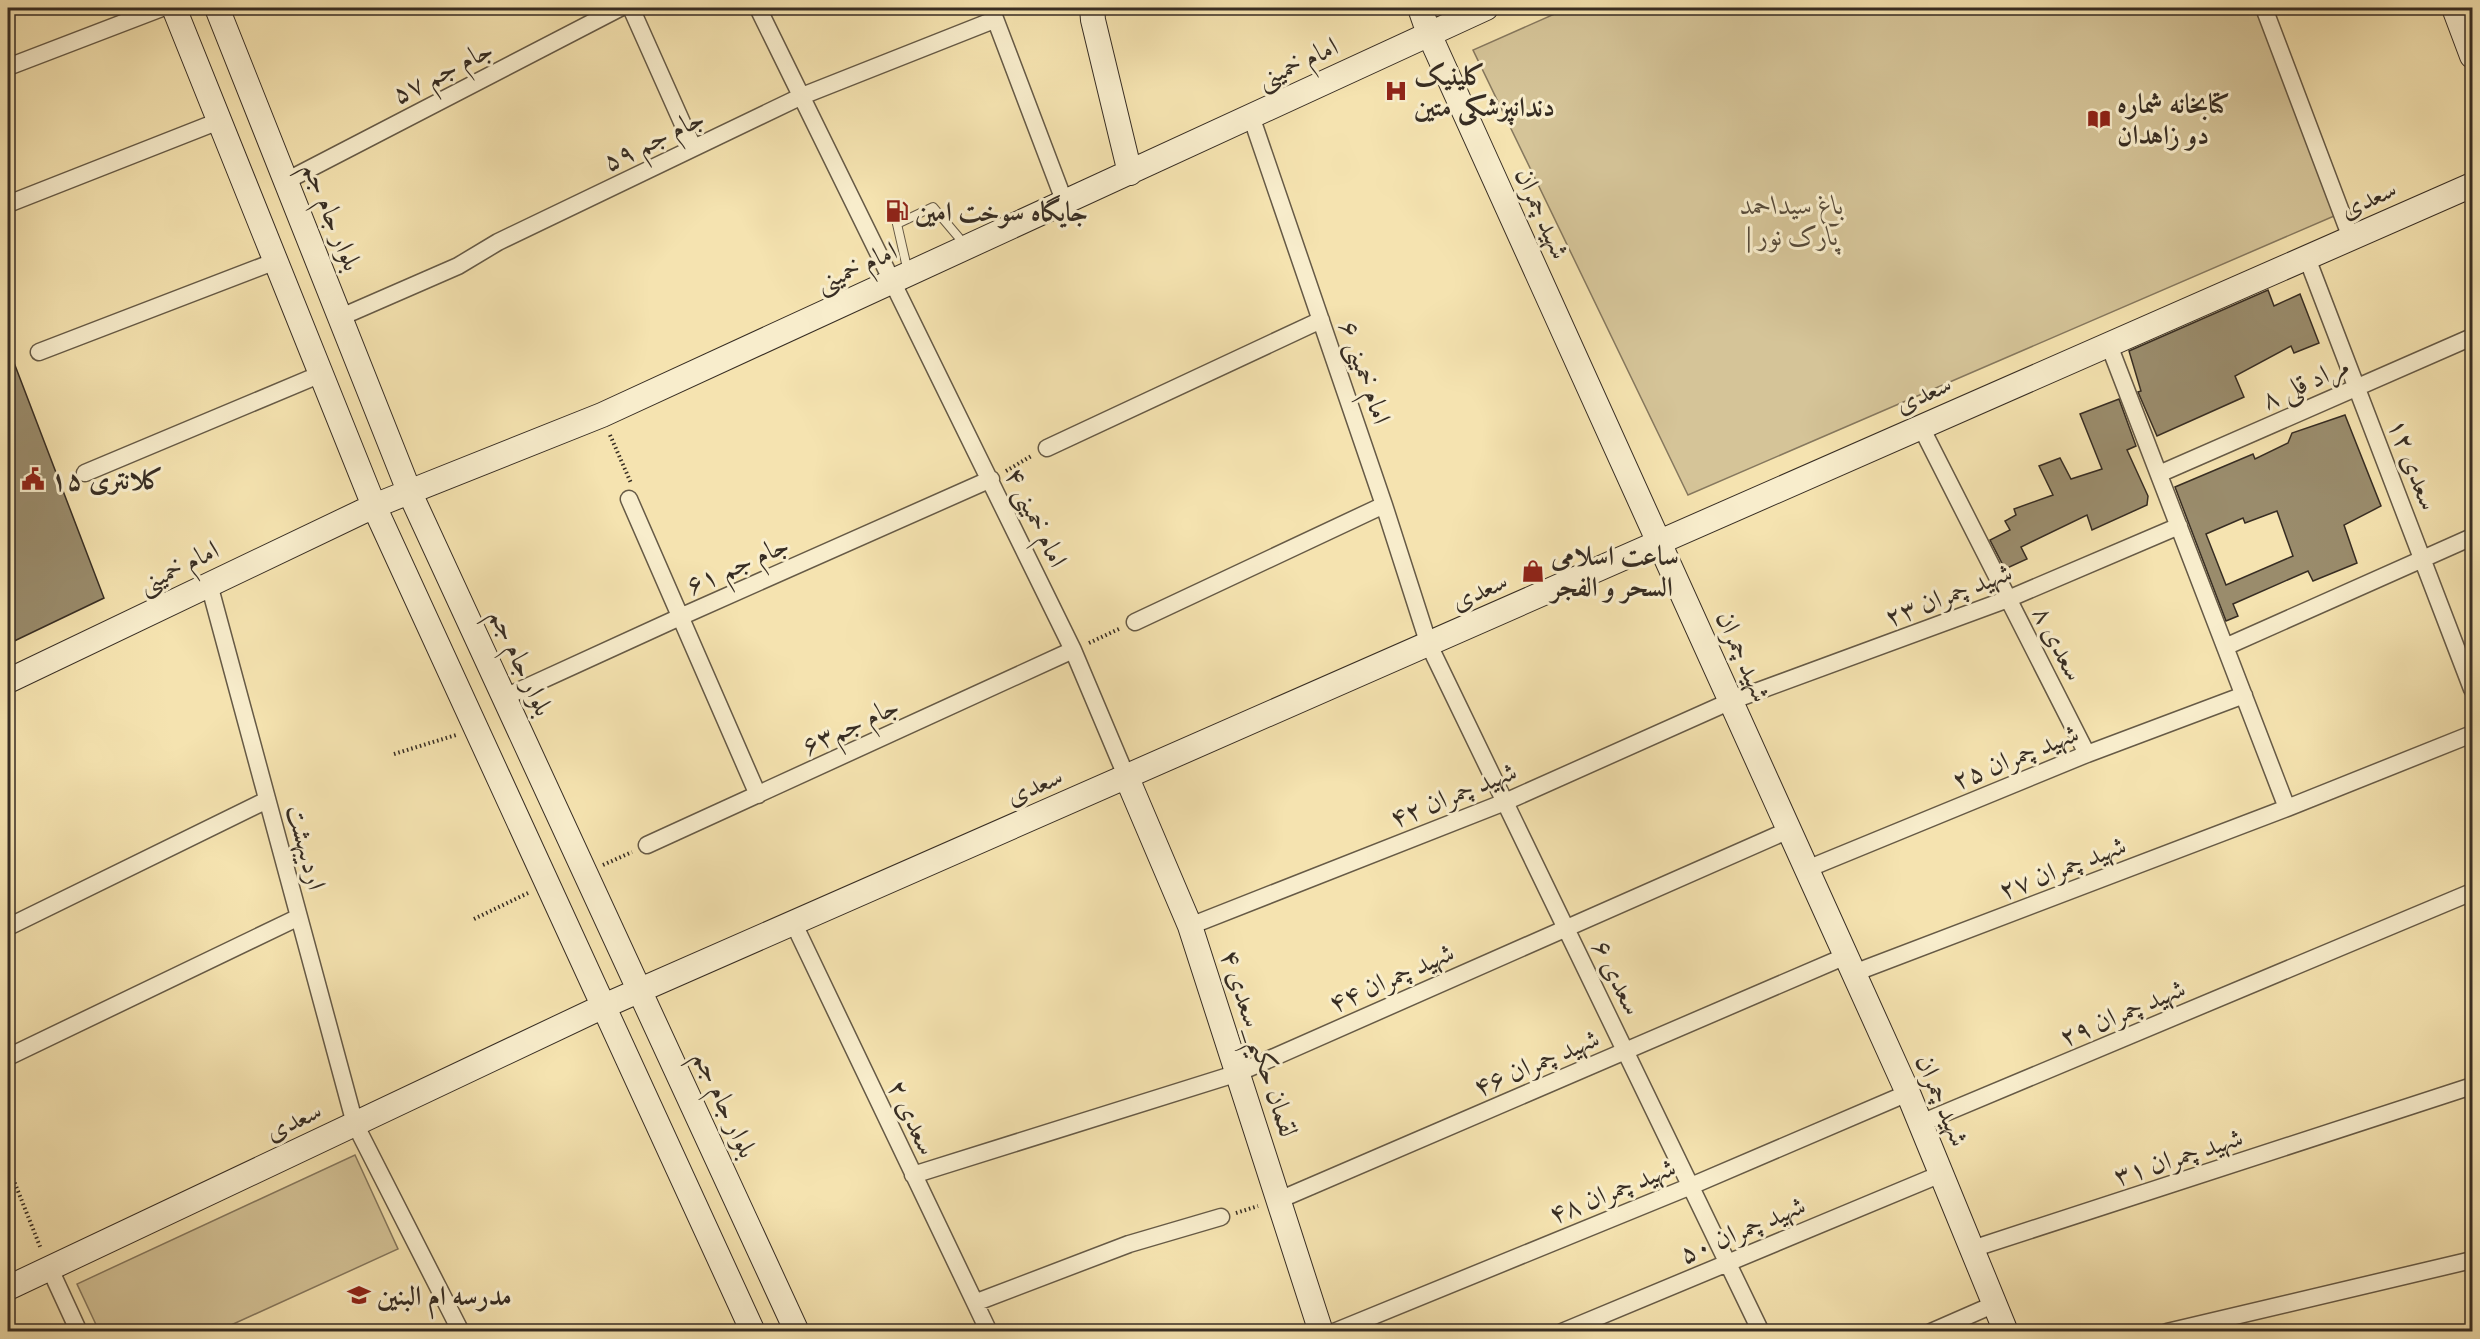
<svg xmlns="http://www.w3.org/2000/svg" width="2480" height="1339" viewBox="0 0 2480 1339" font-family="'EB Garamond',Amiri,serif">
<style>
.green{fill:#d5c498;stroke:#86785e;stroke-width:1.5}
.building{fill:#9a8c6c;stroke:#372d23;stroke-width:1.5;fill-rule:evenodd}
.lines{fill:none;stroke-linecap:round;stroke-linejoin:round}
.lane-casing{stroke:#665a46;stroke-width:10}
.street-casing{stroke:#665a46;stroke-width:19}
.secondary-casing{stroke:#372d23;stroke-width:26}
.path{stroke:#372d23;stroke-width:4;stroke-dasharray:1.5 3;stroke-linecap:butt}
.lane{stroke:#f8edcc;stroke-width:8}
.street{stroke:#f8edcc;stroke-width:16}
.secondary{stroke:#f8edcc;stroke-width:24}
.labels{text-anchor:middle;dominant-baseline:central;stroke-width:6;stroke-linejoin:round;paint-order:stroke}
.street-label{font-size:27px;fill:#372d23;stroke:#f8edcc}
.poi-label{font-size:27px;font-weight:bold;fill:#372d23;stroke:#f8edcc;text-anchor:start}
.park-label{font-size:27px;font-style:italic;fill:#574b3a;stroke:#f8edcc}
</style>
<rect width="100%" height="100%" fill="#f5e3b0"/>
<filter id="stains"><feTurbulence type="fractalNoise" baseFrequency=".00333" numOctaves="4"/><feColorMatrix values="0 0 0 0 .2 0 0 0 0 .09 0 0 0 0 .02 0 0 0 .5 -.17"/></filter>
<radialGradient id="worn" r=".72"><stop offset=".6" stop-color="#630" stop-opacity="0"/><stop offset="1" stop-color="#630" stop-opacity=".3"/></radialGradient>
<path class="green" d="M1568,8H2270L2348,210L1688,495L1473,50Z
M355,1155L398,1249L218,1331H99L77,1284Z"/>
<path class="building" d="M2268,290L2274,306L2300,294L2319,343L2294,353L2291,346L2235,376L2244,397L2157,436L2138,392L2141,391L2129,351Z
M8,347L104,598L8,644Z
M2119,399L2136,446L2127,450L2148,496L2147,505L2092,530L2087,515L2021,547L2027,559L2005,569L1990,540L2010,530L2005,521L2016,515L2014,509L2053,495L2039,466L2060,458L2071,479L2102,469L2080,414Z
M2345,415L2381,506L2344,525L2357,563L2313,581L2308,571L2233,604L2238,616L2226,621L2175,487L2253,454L2255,459L2288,443L2292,433ZM2277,511L2293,556L2226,585L2206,534L2243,518L2245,523Z"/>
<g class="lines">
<g class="lane-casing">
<path id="lane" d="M908,272L897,224L933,207L966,246"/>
</g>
<g class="street-casing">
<path id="street" d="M631,8L693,147
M758,8L1073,650L1127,778
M991,8L1065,203
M2264,8L2351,238
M8,67L162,8
M1251,116L1384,505L1429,645L1761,1332
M286,181L620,8
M8,204L219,121
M2307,258L2472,689
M341,317L458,266L498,242L802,96L994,20
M2109,345L2287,808
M39,352L276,261
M1921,427L2087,754
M1047,448L1321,320
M85,473L321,374
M2159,474L2472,337
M629,499L758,795
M209,584L355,1124L461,1332
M1135,622L1384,505
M2225,647L2472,537
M505,697L680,617L991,479
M647,845L1073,650
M1807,869L2087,754L2244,695
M793,922L989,1332
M1190,926L1505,802L1731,701L2008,599L2179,526
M8,927L267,800
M1854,973L2287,808L2472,734
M8,1057L299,917
M1921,1123L2472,892
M913,1175L1238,1073L1789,830
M1279,1200L1846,956
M1972,1249L2472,1086
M50,1269L79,1332
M977,1302L1129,1244L1221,1217
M1334,1332L1691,1186L1908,1093
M1562,1332L1941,1174
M1931,1332L1995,1304
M2167,1332L2472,1260"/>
</g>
<g class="secondary-casing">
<path id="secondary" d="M174,8L374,506L753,1332
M217,8L409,491L797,1332
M1092,8L1093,20L1130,173
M1420,8L1429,34L1908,1093L2006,1332
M2454,8L2472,56
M8,681L374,506L602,415L1486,8
M1127,778L1190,926L1321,1332
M8,1288L604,1006L2472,185"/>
</g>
<path class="path" d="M610,435L631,483
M1006,471L1033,455
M1089,643L1121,628
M394,754L456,735
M603,865L632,852
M474,919L528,893
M8,1166L41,1249
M1236,1213L1258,1206"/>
<use href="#lane" class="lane"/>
<use href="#street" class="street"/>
<use href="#secondary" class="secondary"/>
</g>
<defs>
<g id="hospital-bare" transform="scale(1.8)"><path d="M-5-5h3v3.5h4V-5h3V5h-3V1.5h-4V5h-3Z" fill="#8f2418" stroke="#f8edcc" stroke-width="2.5" paint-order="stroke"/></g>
<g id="library-bare" transform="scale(1.8)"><path d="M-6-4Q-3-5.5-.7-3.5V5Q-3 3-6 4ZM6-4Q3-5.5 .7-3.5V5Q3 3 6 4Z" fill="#8f2418" stroke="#f8edcc" stroke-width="2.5" paint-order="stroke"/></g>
<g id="fuel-bare" transform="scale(1.8)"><path d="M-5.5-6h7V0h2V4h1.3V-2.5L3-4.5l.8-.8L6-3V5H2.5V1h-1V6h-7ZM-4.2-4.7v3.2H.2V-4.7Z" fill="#8f2418" stroke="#f8edcc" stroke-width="2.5" paint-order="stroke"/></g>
<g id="civic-bare" transform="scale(1.8)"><path d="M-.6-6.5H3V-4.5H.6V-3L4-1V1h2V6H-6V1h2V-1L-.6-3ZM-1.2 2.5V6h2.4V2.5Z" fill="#8f2418" stroke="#f8edcc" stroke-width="2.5" paint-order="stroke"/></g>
<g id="shop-bare" transform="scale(1.8)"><path d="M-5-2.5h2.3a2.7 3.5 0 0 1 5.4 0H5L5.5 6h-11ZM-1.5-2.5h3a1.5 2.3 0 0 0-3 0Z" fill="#8f2418" stroke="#f8edcc" stroke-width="2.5" paint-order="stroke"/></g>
<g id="school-bare" transform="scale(1.8)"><path d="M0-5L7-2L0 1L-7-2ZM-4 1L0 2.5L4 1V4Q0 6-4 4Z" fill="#8f2418" stroke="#f8edcc" stroke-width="2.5" paint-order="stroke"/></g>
</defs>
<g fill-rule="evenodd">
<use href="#hospital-bare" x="1396" y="91"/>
<use href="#library-bare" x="2099" y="119"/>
<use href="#fuel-bare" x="897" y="211"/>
<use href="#civic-bare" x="33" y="479"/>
<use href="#shop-bare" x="1533" y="571"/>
<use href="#school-bare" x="359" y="1295"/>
</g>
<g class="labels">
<g class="street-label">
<text transform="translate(1297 62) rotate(-25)">امام خمینی</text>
<text transform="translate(442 71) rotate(-27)">جام جم ۵۷</text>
<text transform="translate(653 139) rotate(-26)">جام جم ۵۹</text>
<text transform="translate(2368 198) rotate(-24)">سعدی</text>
<text transform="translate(1543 213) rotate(66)">شهید چمران</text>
<text transform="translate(333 216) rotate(68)">بلوار جام جم</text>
<text transform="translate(856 266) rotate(-24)">امام خمینی</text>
<text transform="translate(1366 372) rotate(71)">امام خمینی ۶</text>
<text transform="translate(2305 382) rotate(-24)">مراد قلی ۸</text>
<text transform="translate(1923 393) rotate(-24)">سعدی</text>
<text transform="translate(2414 464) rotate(69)">سعدی ۱۲</text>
<text transform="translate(1037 517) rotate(64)">امام خمینی ۴</text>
<text transform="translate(737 564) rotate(-24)">جام جم ۶۱</text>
<text transform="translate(178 566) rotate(-26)">امام خمینی</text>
<text transform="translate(1479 590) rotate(-24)">سعدی</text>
<text transform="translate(1948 594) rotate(-21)">شهید چمران ۲۳</text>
<text transform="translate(2059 643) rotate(63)">سعدی ۸</text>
<text transform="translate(1744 656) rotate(66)">شهید چمران</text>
<text transform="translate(522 662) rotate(65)">بلوار جام جم</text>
<text transform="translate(850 725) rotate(-25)">جام جم۶۳</text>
<text transform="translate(2015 756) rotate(-22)">شهید چمران ۲۵</text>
<text transform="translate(1034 785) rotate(-23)">سعدی</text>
<text transform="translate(1453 794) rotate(-22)">شهید چمران ۴۲</text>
<text transform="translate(307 847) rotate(75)">اردیبهشت</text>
<text transform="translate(2062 867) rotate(-21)">شهید چمران ۲۷</text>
<text transform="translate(1391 977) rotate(-24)">شهید چمران ۴۴</text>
<text transform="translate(1618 977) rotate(64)">سعدی ۶</text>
<text transform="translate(2122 1012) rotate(-23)">شهید چمران ۲۹</text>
<text transform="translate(1260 1043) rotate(72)">لقمان حکیم_سعدی ۴</text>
<text transform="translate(1536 1062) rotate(-23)">شهید چمران ۴۶</text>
<text transform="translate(1943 1100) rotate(67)">شهید چمران</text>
<text transform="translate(726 1104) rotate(65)">بلوار جام جم</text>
<text transform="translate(913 1117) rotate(65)">سعدی ۲</text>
<text transform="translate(293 1120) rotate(-25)">سعدی</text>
<text transform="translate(2178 1156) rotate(-18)">شهید چمران ۳۱</text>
<text transform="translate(1612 1190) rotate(-22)">شهید چمران ۴۸</text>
<text transform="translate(1742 1229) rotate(-23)">شهید چمران ۵۰</text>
</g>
<g class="poi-label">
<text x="1414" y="75">کلینیک<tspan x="1414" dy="31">دندانپزشکی متین</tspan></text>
<text x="2117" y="103">کتابخانه شماره<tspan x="2117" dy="31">دو زاهدان</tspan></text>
<text x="915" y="211">جایگاه سوخت امین</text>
<text x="51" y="479">کلانتری ۱۵</text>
<text x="1551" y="555">ساعت اسلامی<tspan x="1551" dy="31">السحر و الفجر</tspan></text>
<text x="377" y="1295">مدرسه ام البنین</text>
</g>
<g class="park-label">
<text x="1792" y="204">باغ سیداحمد<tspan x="1792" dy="31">| پارک نور</tspan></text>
</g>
</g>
<rect width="2480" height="1339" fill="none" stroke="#f5e3b0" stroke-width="30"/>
<rect x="9" y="9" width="2462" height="1321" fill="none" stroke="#372d23" stroke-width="3"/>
<rect x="15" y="15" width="2450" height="1309" fill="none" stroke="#372d23" stroke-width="1.5"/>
<rect width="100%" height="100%" filter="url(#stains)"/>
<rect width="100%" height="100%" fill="url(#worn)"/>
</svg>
